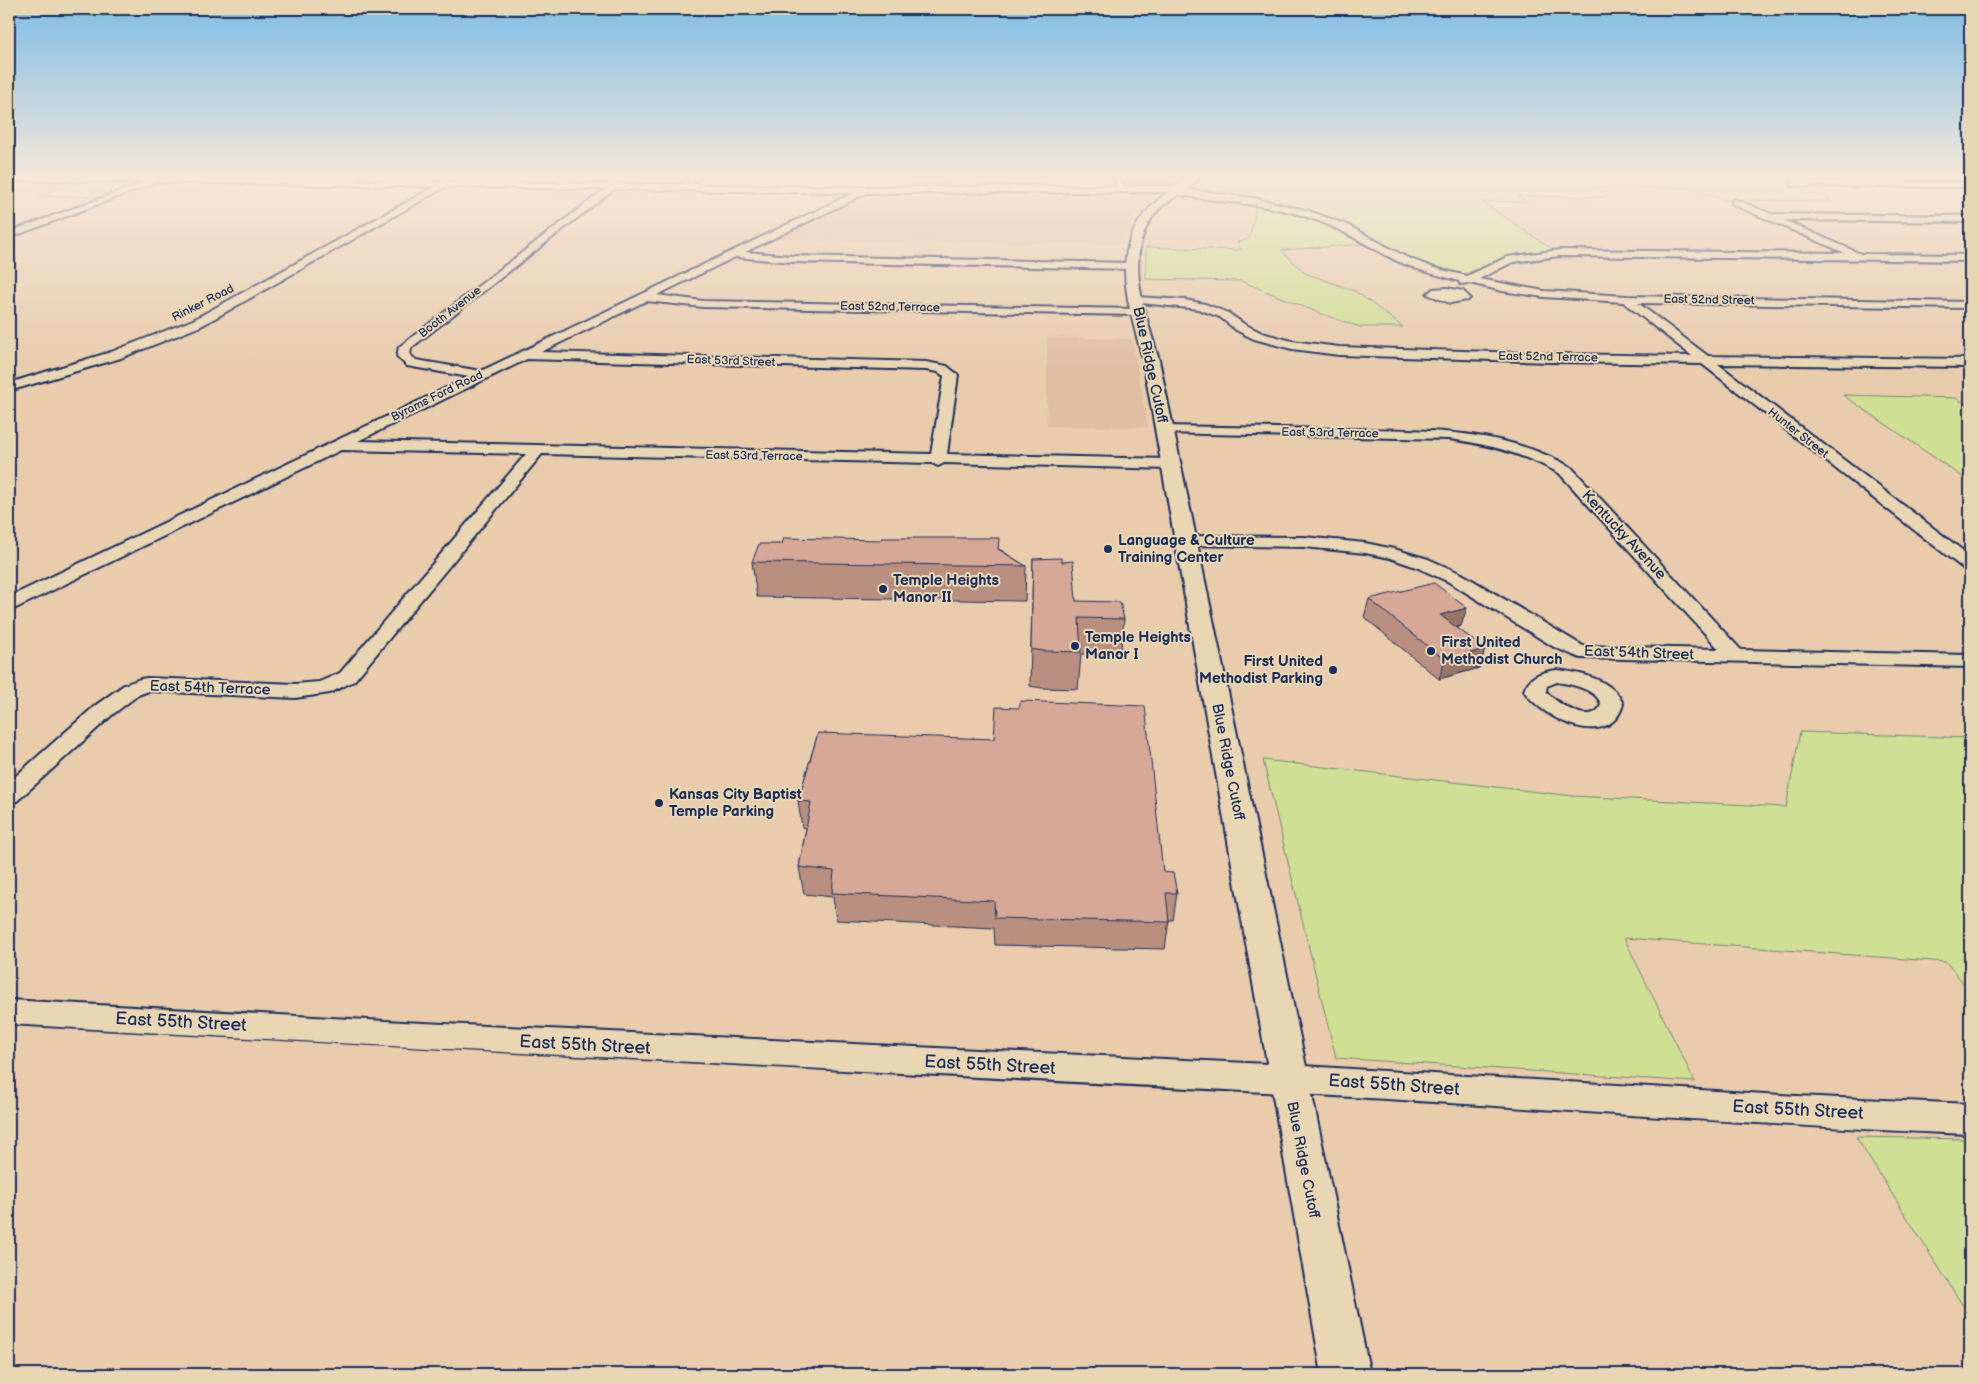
<svg xmlns="http://www.w3.org/2000/svg" width="1979" height="1383" viewBox="0 0 1979 1383" font-family="'Balsamiq Sans',sans-serif">
<style>
.built{fill:#dfbea4}
.green{fill:#cfdf93;stroke:#758778}
.lines{fill:none;stroke-linecap:round;stroke-linejoin:round}
.minor-casing{stroke:#1b2f5e;stroke-width:4}
.major-casing{stroke:#1b2f5e;stroke-width:4}
.minor{fill:#e9d6b3;fill-rule:evenodd}
.major{fill:#e9d6b3;fill-rule:evenodd}
.wall{fill:#b99080;stroke:#1b2f5e}
.shaded-wall{fill:#967668;stroke:#1b2f5e}
.building{fill:#d7a895;stroke:#1b2f5e}
.poi-dot{fill:#1b2f5e;stroke:#e9d6b3;stroke-width:2}
.labels{text-anchor:middle;dominant-baseline:central;stroke-width:4;stroke-linejoin:round;paint-order:stroke}
.far-street-label{font-size:12px;fill:#1b2f5e;stroke:#e9d6b3}
.street-label{font-size:15px;fill:#1b2f5e;stroke:#e9d6b3}
.poi-label{font-size:15px;font-weight:bold;fill:#1b2f5e;stroke:#e9d6b3;text-anchor:start}
.near-street-label{font-size:18px;fill:#1b2f5e;stroke:#e9d6b3}
</style>
<rect width="100%" height="100%" fill="#e8ccac"/>
<filter id="ink" filterUnits="userSpaceOnUse"><feTurbulence type="fractalNoise" baseFrequency=".02" numOctaves="2"/><feDisplacementMap in="SourceGraphic" scale="10" xChannelSelector="R" yChannelSelector="G"/><feConvolveMatrix kernelMatrix="1 2 1 2 8 2 1 2 1" color-interpolation-filters="sRGB"/></filter>
<g filter="url(#ink)">
<path class="built" d="M1137,176H1188L1168,187L1128,188Z
M871,192H1142L1156,195L1134,218L1122,244L816,241L773,237Z
M1047,337L1132,339L1148,427L1047,426Z"/>
<path class="green" d="M766,176H802L796,185L757,186Z
M1216,176H1772L1831,201L1722,200L1696,188L1593,187L1609,197L1518,196L1527,202L1481,201L1555,251L1504,257L1463,275L1408,258L1381,243L1281,250L1305,273L1355,291L1403,327H1360L1319,313L1241,281L1146,279V247L1242,250L1237,242L1249,239L1258,199L1196,190Z
M85,180L144,182L145,183L109,197L37,196Z
M1843,395L1956,398L1970,407V482Z
M1800,732L1970,738V991L1946,962L1624,938L1695,1082L1336,1058L1263,760L1573,796L1786,807Z
M1856,1137L1970,1139V1317Z"/>
<g class="lines">
<g class="minor-casing">
<path id="minor" d="M162,176H173L9,238V232Z
M355,176H365L350,184L343,182Z
M568,176H577L562,187H556V183Z
M693,176H702L688,188H682V184Z
M1114,176H1122L1123,191L1116,189Z
M445,181L452,183L201,326L121,358L9,391V383L111,352L193,320Z
M1794,181L1970,182V187L1791,186L1790,184Z
M614,182L617,183V187L411,348L410,355L416,360L481,371L866,187L869,188V192L745,252L792,256L1131,263L1136,266L1131,269L792,262L735,257L657,295L703,301L1138,309L1144,312L1138,315L703,307L646,301L541,352L926,362L947,366L958,375L947,454L1170,459L1178,464L1170,469L944,463L938,466L932,463L542,454L354,681L330,693L295,698L149,691L138,695L112,715L17,801L9,803V782L96,705L124,685L140,679L147,678L295,684L319,682L340,673L526,454L341,450L16,608L9,610V597L469,377L407,366L397,356L399,347ZM527,359L926,370L938,372L944,376L931,454L358,441Z
M1175,188L1253,198L1309,211L1347,225L1406,257L1434,268L1467,276L1507,257L1560,250L1845,253L1732,204V200L1735,199L1771,214L1970,216V222L1784,220L1861,254L1970,255V261L1560,256L1513,262L1479,279L1544,291L1626,296L1970,302V308L1638,303L1708,356L1970,359V367L1718,364L1970,556V570L1964,569L1702,364L1551,362L1339,355L1292,349L1254,339L1236,330L1220,317L1198,309L1132,302V298L1136,297L1185,300L1205,304L1228,313L1244,324L1262,333L1292,341L1339,347L1551,354L1692,356L1623,302L1544,297L1502,291L1470,283L1460,284L1459,281C1438,275 1417,270 1397,261C1366,245 1338,226 1304,216C1261,202 1216,203 1172,193V189Z
M1447,288L1463,291L1470,298L1468,300L1450,303L1427,294L1433,289Z
M1163,426C1222,427 1282,428 1341,429C1421,430 1498,427 1571,467L1741,650L1970,655V667L1580,658L1554,647L1449,582L1416,567L1390,558L1365,553L1304,547L1178,545L1175,541L1178,537L1184,536L1304,537L1365,543L1394,549L1428,559L1462,574L1583,646L1719,649L1559,473C1524,454 1489,444 1449,439L1158,433L1156,430Z
M1557,670C1581,673 1613,679 1623,704C1610,752 1543,719 1524,691C1529,675 1542,672 1557,670ZM1557,682C1571,684 1596,689 1601,704C1594,728 1555,703 1546,691L1547,686Z
M9,1000L403,1022L1287,1065L1797,1096L1970,1104V1134C1740,1125 1511,1105 1281,1093C857,1070 433,1050 9,1024Z"/>
</g>
<g class="major-casing">
<path id="major" d="M9,176L866,187L1176,186L1190,176H1201C1192,190 1171,197 1159,209C1120,251 1145,312 1159,360L1370,1374H1322L1143,360C1126,294 1104,239 1168,192L866,193L9,180Z"/>
</g>
<use href="#minor" class="minor"/>
<use href="#major" class="major"/>
</g>
<path class="wall" d="M782,544L999,549L1026,566L1025,601L757,597L752,562Z
M1033,559L1076,601L1124,619L1120,656L1081,654L1078,689L1042,688L1030,686Z
M1369,599L1461,626L1457,628L1485,649L1479,668L1439,679L1364,617Z
M818,733L1163,872L1177,893L1173,920H1169L1165,949L995,945L994,928L836,920L833,897L804,894L799,867L806,828L802,827L798,801Z"/>
<path class="shaded-wall" d="M1467,608L1461,626L1435,633L1440,615Z
M1485,649L1479,668L1439,679L1445,660Z"/>
<path class="building" d="M784,538L882,540V538H999L998,549L1026,566L752,562L759,544H782Z
M1061,558L1062,562L1073,561L1076,601L1120,602L1124,619L1079,618L1081,652L1043,651L1031,649L1033,559Z
M1434,583L1467,608L1440,615L1485,649L1445,660L1369,599Z
M1021,701L1145,706L1163,872L1173,873L1177,893H1166L1169,922L995,918L994,901L832,893L834,871L799,867L811,802L798,801L818,733L994,739L996,707L1019,708Z"/>
</g>
<linearGradient id="sky" x2="0" y2="1"><stop stop-color="#80bde7"/><stop offset="0.48" stop-color="#f5e8da"/><stop offset="1" stop-color="#f5e8da" stop-opacity="0"/></linearGradient>
<rect width="1979" height="369" fill="url(#sky)"/>
<g class="poi-dot">
<circle cx="1108" cy="549" r="5"/>
<circle cx="883" cy="589" r="5"/>
<circle cx="1075" cy="646" r="5"/>
<circle cx="1431" cy="651" r="5"/>
<circle cx="1333" cy="670" r="5"/>
<circle cx="659" cy="803" r="5"/>
</g>
<g class="labels">
<g class="far-street-label">
<text transform="translate(1709 300) rotate(1)">East 52nd Street</text>
<text transform="translate(203 303) rotate(-27)">Rinker Road</text>
<text transform="translate(890 307) rotate(1)">East 52nd Terrace</text>
<text transform="translate(450 312) rotate(-38)">Booth Avenue</text>
<text transform="translate(1548 357) rotate(1)">East 52nd Terrace</text>
<text transform="translate(731 361) rotate(2)">East 53rd Street</text>
<text transform="translate(437 396) rotate(-26)">Byrams Ford Road</text>
<text transform="translate(1330 433) rotate(1)">East 53rd Terrace</text>
<text transform="translate(1798 433) rotate(38)">Hunter Street</text>
<text transform="translate(754 456) rotate(1)">East 53rd Terrace</text>
</g>
<g class="street-label">
<text transform="translate(1150 365) rotate(78)">Blue Ridge Cutoff</text>
<text transform="translate(1624 535) rotate(47)">Kentucky Avenue</text>
<text transform="translate(1639 653) rotate(2)">East 54th Street</text>
<text transform="translate(210 688) rotate(2)">East 54th Terrace</text>
<text transform="translate(1228 762) rotate(79)">Blue Ridge Cutoff</text>
<text transform="translate(1303 1160) rotate(79)">Blue Ridge Cutoff</text>
</g>
<g class="poi-label">
<text x="1118" y="540">Language &amp; Culture<tspan x="1118" dy="17">Training Center</tspan></text>
<text x="893" y="580">Temple Heights<tspan x="893" dy="17">Manor II</tspan></text>
<text x="1085" y="637">Temple Heights<tspan x="1085" dy="17">Manor I</tspan></text>
<text x="1441" y="642">First United<tspan x="1441" dy="17">Methodist Church</tspan></text>
<text x="1323" y="661" text-anchor="end">First United<tspan x="1323" dy="17">Methodist Parking</tspan></text>
<text x="669" y="794">Kansas City Baptist<tspan x="669" dy="17">Temple Parking</tspan></text>
</g>
<g class="near-street-label">
<text transform="translate(181 1022) rotate(3)">East 55th Street</text>
<text transform="translate(585 1045) rotate(3)">East 55th Street</text>
<text transform="translate(990 1065) rotate(3)">East 55th Street</text>
<text transform="translate(1394 1085) rotate(4)">East 55th Street</text>
<text transform="translate(1798 1110) rotate(3)">East 55th Street</text>
</g>
</g>
<rect width="1979" height="1383" fill="none" stroke="#e9d6b3" stroke-width="30"/>
<rect x="15" y="15" width="1949" height="1353" fill="none" stroke="#1b2f5e" stroke-width="2" filter="url(#ink)"/>
</svg>
